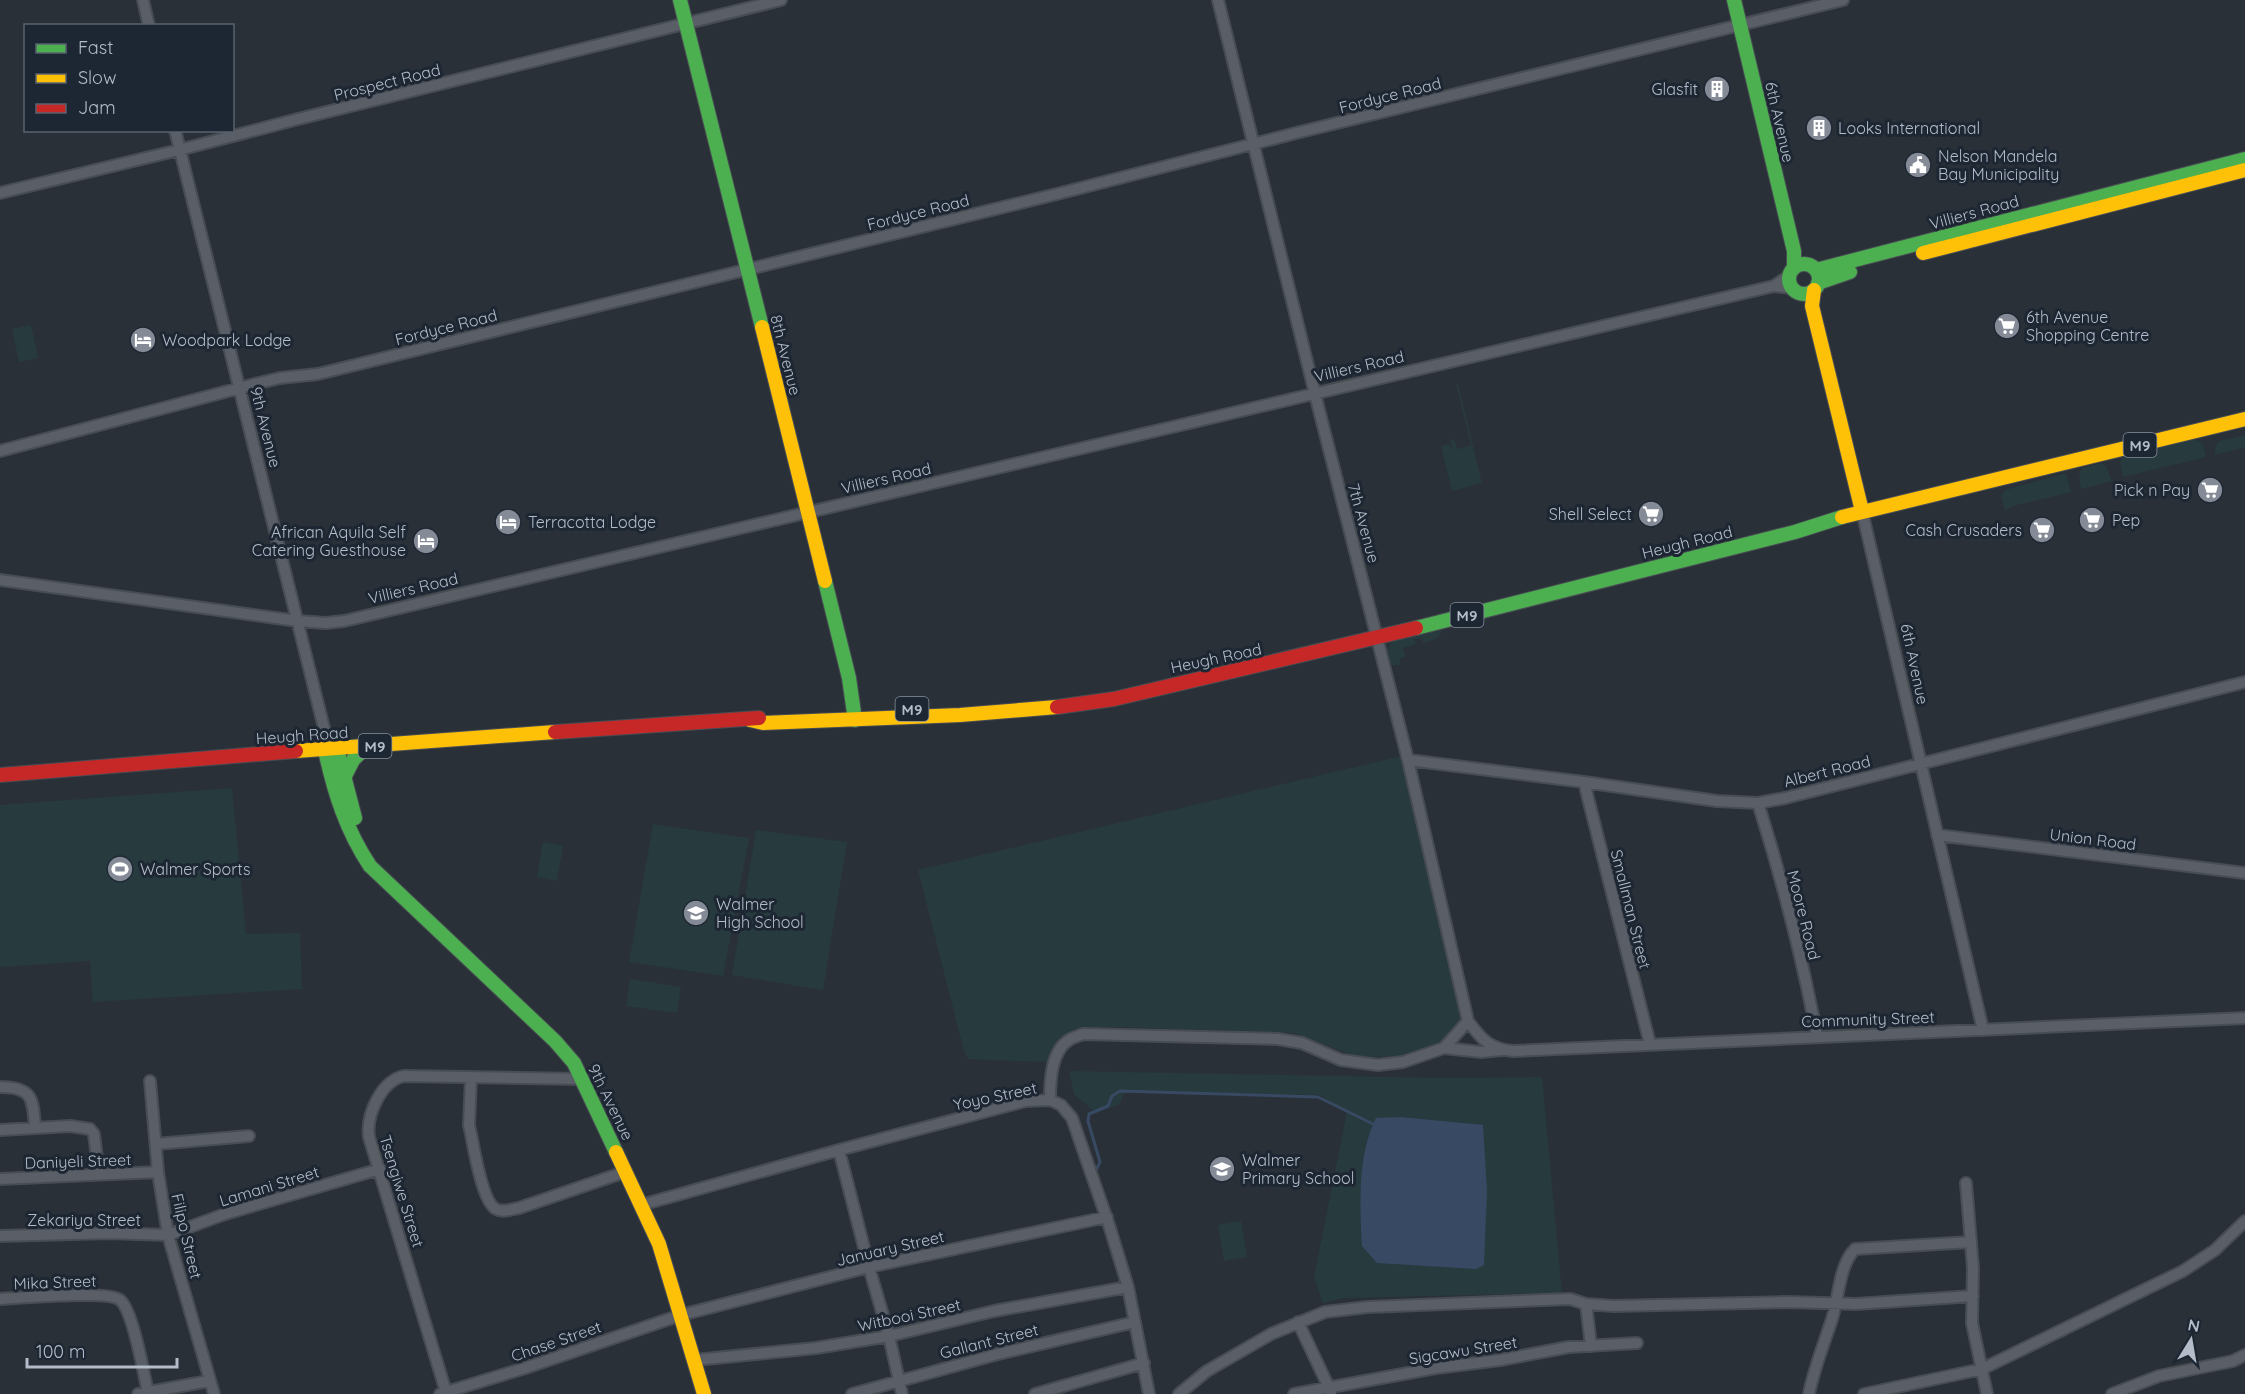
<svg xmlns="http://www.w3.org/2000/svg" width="2245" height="1394" viewBox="0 0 2245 1394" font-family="Quicksand,sans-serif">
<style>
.green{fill:#273a3e}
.water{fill:#384963}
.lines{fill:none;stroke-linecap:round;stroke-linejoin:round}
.stream{stroke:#384963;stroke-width:3}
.street-casing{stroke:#484c53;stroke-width:14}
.fast-casing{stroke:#484c53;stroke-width:16}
.slow-casing{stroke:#484c53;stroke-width:16}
.jam-casing{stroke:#484c53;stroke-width:16}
.street{stroke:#5a5e66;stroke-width:10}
.fast{stroke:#4caf50;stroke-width:14}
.slow{stroke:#ffc107;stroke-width:14}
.jam{stroke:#c62828;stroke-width:14}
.labels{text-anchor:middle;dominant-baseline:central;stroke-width:6;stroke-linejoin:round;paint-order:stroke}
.shield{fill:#1d2633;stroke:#878f9c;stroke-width:1.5}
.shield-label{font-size:15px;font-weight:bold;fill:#b4bcc9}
.street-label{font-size:16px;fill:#b4bcc9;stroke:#1d2633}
.poi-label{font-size:16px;fill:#b4bcc9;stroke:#1d2633;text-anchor:start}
</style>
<rect width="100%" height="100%" fill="#2a3038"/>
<path class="green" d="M31,325L38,358L19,362L12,329Z
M1456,384H1458L1482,483L1452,491L1441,446L1448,444L1453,448L1450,441L1454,438L1457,449L1471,445Z
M2245,435V447L2215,455V446L2220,441Z
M2195,439L2203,444L2206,457L2123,477L2120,463L2122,457Z
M2101,463L2106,466L2112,481L2081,489L2079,475L2082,468Z
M2066,473L2071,492L2013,506L2005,510L2001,496L2005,490Z
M1436,627L1442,630C1439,640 1432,640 1423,643L1422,639H1414L1416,644L1403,648L1406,657L1400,658V665H1391L1387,650L1392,640L1411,633C1420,637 1430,635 1436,627Z
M1402,756L1461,1010L1460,1025L1451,1038L1431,1048L1399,1056L1374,1057L1351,1055L1294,1033L1114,1027L1074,1029L1059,1041L1047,1062L968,1059L964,1051L918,870Z
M232,788L246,934L300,933L302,989L93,1002L90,961L0,967V805Z
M653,824L749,838L723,976L629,962Z
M756,830L847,842L823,990L732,975Z
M543,842L563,846L557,881L537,877Z
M630,979L681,987L677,1013L626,1006Z
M1069,1071L1444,1078L1542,1077L1562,1293L1343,1298L1323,1303L1314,1277L1347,1112L1320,1095L1125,1091L1120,1104L1096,1113L1074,1094Z
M1241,1221L1247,1257L1224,1261L1218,1225Z"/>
<path class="water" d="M1401,1117L1483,1125L1487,1191L1484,1265L1476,1269L1377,1263L1362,1246C1360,1205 1357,1156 1376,1118Z"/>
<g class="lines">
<path class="stream" d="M1096,1170L1100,1162L1088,1121L1089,1114L1108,1106L1112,1096L1120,1091L1318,1097L1373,1124"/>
<g class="street-casing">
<path id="street" d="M143,0L149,26
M1218,0L1315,394L1408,760L1468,1021C1481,1039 1490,1049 1513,1051L2245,1018
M175,130L325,732V750
M0,193L179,150L298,119L781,0
M1774,286L1792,288
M0,451L259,383L280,378L318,374L437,345L1057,194L1300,132L1843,0
M1862,511L1983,1030
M0,580L298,621L326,623L344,621L1774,286L1789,276
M1408,760L1584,782L1717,801L1758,803L1785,798L2245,682
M1584,782L1650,1044
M1758,803C1782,879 1802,957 1817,1036
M1937,835L2245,873
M1444,1048L1481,1052L1501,1050
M471,1078L469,1125L471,1134C474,1150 483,1203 496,1209C503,1213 511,1209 519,1208L625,1172
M150,1081L158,1172L168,1235L214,1394
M0,1087C33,1087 33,1099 35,1128
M1050,1100C1050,1081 1051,1051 1069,1040C1073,1037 1079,1036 1083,1034L1278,1039L1302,1043L1341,1060L1378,1065L1403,1062L1444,1048L1468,1021
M0,1130L70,1126L90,1129L94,1134L99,1175
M156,1144L249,1136
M839,1150L869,1267L889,1336L902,1394
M0,1179L158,1172
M1966,1183L1973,1268L1972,1323L1987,1394
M641,1205L839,1150L1026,1101L1050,1100L1061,1105L1072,1118L1109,1225L1128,1287L1149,1394
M0,1236L109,1233L168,1235L225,1214L380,1169
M0,1299C21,1298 108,1290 120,1300C133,1310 144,1375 148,1393
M1586,1304L1591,1346
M1298,1322L1331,1392
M695,1360L816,1348L889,1336L994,1311L1128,1287
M446,1392L369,1137C366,1115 381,1081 404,1076L581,1079
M138,1394L209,1381
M440,1394L525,1368L681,1315L869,1267L1107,1217
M852,1394L998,1354L1135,1322
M1035,1394L1144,1363
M1179,1394L1207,1371L1271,1334L1325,1312L1368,1307L1570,1299L1586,1304L1614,1306L1787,1302L1856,1304L1973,1296
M1294,1394L1436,1368L1500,1360L1569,1347L1637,1343
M1809,1394C1814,1368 1824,1344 1832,1319C1839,1297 1839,1265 1855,1249L1971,1242
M1864,1394L1982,1369L2183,1271L2215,1250L2245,1221
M2112,1394L2159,1376L2233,1361L2245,1355"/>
</g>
<g class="fast-casing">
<path id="fast" d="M680,0L762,327
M1734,0L1794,251V268
M1789 279a15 15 0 1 1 30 0a15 15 0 1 1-30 0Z
M1816,270L2245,159
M1818,283L1850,272
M825,581L849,678L855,720
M1416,628L1795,532L1842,517
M337,749L355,818
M325,750C334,792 346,830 370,866L555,1041L574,1063L616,1152
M344,778L353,760L366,747"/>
</g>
<g class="slow-casing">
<path id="slow" d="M1923,253L2245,170
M1814,290L1812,306L1862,511
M762,327L825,581
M1842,517L2245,419
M750,720L763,723L960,715L1057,707
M296,751L555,732
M616,1152L659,1244L704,1394"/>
</g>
<g class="jam-casing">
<path id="jam" d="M1057,707L1114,699L1416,628
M555,732L759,718
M0,775L296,751"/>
</g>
<use href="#street" class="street"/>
<use href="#fast" class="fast"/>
<use href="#slow" class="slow"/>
<use href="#jam" class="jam"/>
</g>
<defs>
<g id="building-disc" transform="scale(1.35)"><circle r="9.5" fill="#848b96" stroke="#1d2633"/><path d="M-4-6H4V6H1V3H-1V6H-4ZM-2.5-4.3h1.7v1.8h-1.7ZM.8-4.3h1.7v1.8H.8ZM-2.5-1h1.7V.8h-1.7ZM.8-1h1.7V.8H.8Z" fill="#fff"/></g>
<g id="civic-disc" transform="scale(1.35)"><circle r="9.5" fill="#848b96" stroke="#1d2633"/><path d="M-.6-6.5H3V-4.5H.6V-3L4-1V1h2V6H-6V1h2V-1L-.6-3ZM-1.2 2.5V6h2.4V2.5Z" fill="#fff"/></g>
<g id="supermarket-disc" transform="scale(1.35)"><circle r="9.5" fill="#848b96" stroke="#1d2633"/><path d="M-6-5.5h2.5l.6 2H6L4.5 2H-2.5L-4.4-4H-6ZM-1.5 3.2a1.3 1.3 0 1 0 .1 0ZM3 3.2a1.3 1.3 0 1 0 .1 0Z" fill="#fff"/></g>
<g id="hotel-disc" transform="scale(1.35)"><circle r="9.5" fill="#848b96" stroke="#1d2633"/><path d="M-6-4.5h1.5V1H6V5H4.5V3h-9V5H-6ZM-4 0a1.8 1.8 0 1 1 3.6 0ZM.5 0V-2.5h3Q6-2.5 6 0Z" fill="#fff"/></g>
<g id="stadium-disc" transform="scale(1.35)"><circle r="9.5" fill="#848b96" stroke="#1d2633"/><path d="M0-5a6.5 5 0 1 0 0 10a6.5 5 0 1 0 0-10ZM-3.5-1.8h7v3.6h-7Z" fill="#fff"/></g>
<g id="school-disc" transform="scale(1.35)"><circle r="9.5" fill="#848b96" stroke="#1d2633"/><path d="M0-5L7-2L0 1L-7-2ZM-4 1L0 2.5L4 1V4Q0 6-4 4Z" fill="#fff"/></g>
</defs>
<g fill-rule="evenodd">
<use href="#building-disc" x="1717" y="89"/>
<use href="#building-disc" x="1819" y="128"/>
<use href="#civic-disc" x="1918" y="165"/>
<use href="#supermarket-disc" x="2007" y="326"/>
<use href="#hotel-disc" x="143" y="340"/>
<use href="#supermarket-disc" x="2210" y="490"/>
<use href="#supermarket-disc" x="1651" y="514"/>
<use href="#supermarket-disc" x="2092" y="520"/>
<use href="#hotel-disc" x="508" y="522"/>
<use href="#supermarket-disc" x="2042" y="530"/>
<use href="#hotel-disc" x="426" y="541"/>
<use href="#stadium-disc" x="120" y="869"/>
<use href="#school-disc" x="696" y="913"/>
<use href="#school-disc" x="1222" y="1169"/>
</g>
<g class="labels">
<g class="shield">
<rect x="2123.5" y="433" width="33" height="24" rx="4.5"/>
<rect x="1450.5" y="603" width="33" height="24" rx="4.5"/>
<rect x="895.5" y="697" width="33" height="24" rx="4.5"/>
<rect x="358.5" y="734" width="33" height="24" rx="4.5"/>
</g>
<g class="shield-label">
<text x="2140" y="445">M9</text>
<text x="1467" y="615">M9</text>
<text x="912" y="709">M9</text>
<text x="375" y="746">M9</text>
</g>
<g class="street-label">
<text transform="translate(387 82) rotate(-14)">Prospect Road</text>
<text transform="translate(1390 95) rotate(-14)">Fordyce Road</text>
<text transform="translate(1780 122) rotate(77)">6th Avenue</text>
<text transform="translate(918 212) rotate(-14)">Fordyce Road</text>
<text transform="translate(1974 212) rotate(-15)">Villiers Road</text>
<text transform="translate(446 327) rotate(-14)">Fordyce Road</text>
<text transform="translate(786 355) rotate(76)">8th Avenue</text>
<text transform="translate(1359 366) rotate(-13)">Villiers Road</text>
<text transform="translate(266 427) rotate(76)">9th Avenue</text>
<text transform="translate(886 478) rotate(-13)">Villiers Road</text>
<text transform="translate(1364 523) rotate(75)">7th Avenue</text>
<text transform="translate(1687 542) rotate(-14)">Heugh Road</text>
<text transform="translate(413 588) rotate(-13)">Villiers Road</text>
<text transform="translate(1216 658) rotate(-12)">Heugh Road</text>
<text transform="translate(1915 664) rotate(78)">6th Avenue</text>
<text transform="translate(302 735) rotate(-4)">Heugh Road</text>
<text transform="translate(1827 771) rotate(-14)">Albert Road</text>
<text transform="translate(2093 839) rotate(7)">Union Road</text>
<text transform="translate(1631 909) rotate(76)">Smallman Street</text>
<text transform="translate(1804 915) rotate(76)">Moore Road</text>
<text transform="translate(1868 1019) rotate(-2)">Community Street</text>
<text transform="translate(995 1096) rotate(-12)">Yoyo Street</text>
<text transform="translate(611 1102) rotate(64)">9th Avenue</text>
<text transform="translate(78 1161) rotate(-2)">Daniyeli Street</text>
<text transform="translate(269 1186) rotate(-17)">Lamani Street</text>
<text transform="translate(402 1191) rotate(73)">Tsengiwe Street</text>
<text x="84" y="1220">Zekariya Street</text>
<text transform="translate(187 1236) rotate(77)">Filipo Street</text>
<text transform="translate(890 1248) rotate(-13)">January Street</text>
<text transform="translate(55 1282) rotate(-2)">Mika Street</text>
<text transform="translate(909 1315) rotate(-12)">Witbooi Street</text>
<text transform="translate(556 1341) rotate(-19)">Chase Street</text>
<text transform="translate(989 1341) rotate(-14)">Gallant Street</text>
<text transform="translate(1463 1350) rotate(-9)">Sigcawu Street</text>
</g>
<g class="poi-label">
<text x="1698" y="89" text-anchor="end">Glasfit</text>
<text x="1838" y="128">Looks International</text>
<text x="1938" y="156">Nelson Mandela<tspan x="1938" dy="18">Bay Municipality</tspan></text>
<text x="2026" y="317">6th Avenue<tspan x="2026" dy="18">Shopping Centre</tspan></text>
<text x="162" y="340">Woodpark Lodge</text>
<text x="2190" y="490" text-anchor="end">Pick n Pay</text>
<text x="1632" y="514" text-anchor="end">Shell Select</text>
<text x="2112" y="520">Pep</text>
<text x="528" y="522">Terracotta Lodge</text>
<text x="2022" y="530" text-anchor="end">Cash Crusaders</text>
<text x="406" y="532" text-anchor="end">African Aquila Self<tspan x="406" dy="18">Catering Guesthouse</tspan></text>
<text x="140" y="869">Walmer Sports</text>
<text x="716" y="904">Walmer<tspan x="716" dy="18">High School</tspan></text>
<text x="1242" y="1160">Walmer<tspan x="1242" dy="18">Primary School</tspan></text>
</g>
</g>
<rect x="24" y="24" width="210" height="108" fill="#1d2633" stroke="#59626f" stroke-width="1.5"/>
<rect x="36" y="44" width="30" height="9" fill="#4caf50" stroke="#59626f" stroke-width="1.5"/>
<text x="78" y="54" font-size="18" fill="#b4bcc9">Fast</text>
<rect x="36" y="74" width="30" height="9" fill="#ffc107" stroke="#59626f" stroke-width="1.5"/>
<text x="78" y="84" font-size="18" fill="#b4bcc9">Slow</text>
<rect x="36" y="104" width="30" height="9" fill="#c62828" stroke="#59626f" stroke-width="1.5"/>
<text x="78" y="114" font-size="18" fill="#b4bcc9">Jam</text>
<g transform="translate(2191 1340) rotate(11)" stroke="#1d2633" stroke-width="4.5" paint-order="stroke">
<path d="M0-4.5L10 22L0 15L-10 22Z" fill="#b4bcc9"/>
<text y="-9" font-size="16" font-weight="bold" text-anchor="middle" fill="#b4bcc9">N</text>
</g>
<path d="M27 1358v9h150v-9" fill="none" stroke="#b4bcc9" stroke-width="3"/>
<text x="36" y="1358" font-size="18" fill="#b4bcc9" stroke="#1d2633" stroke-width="4.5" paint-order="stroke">100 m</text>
</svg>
